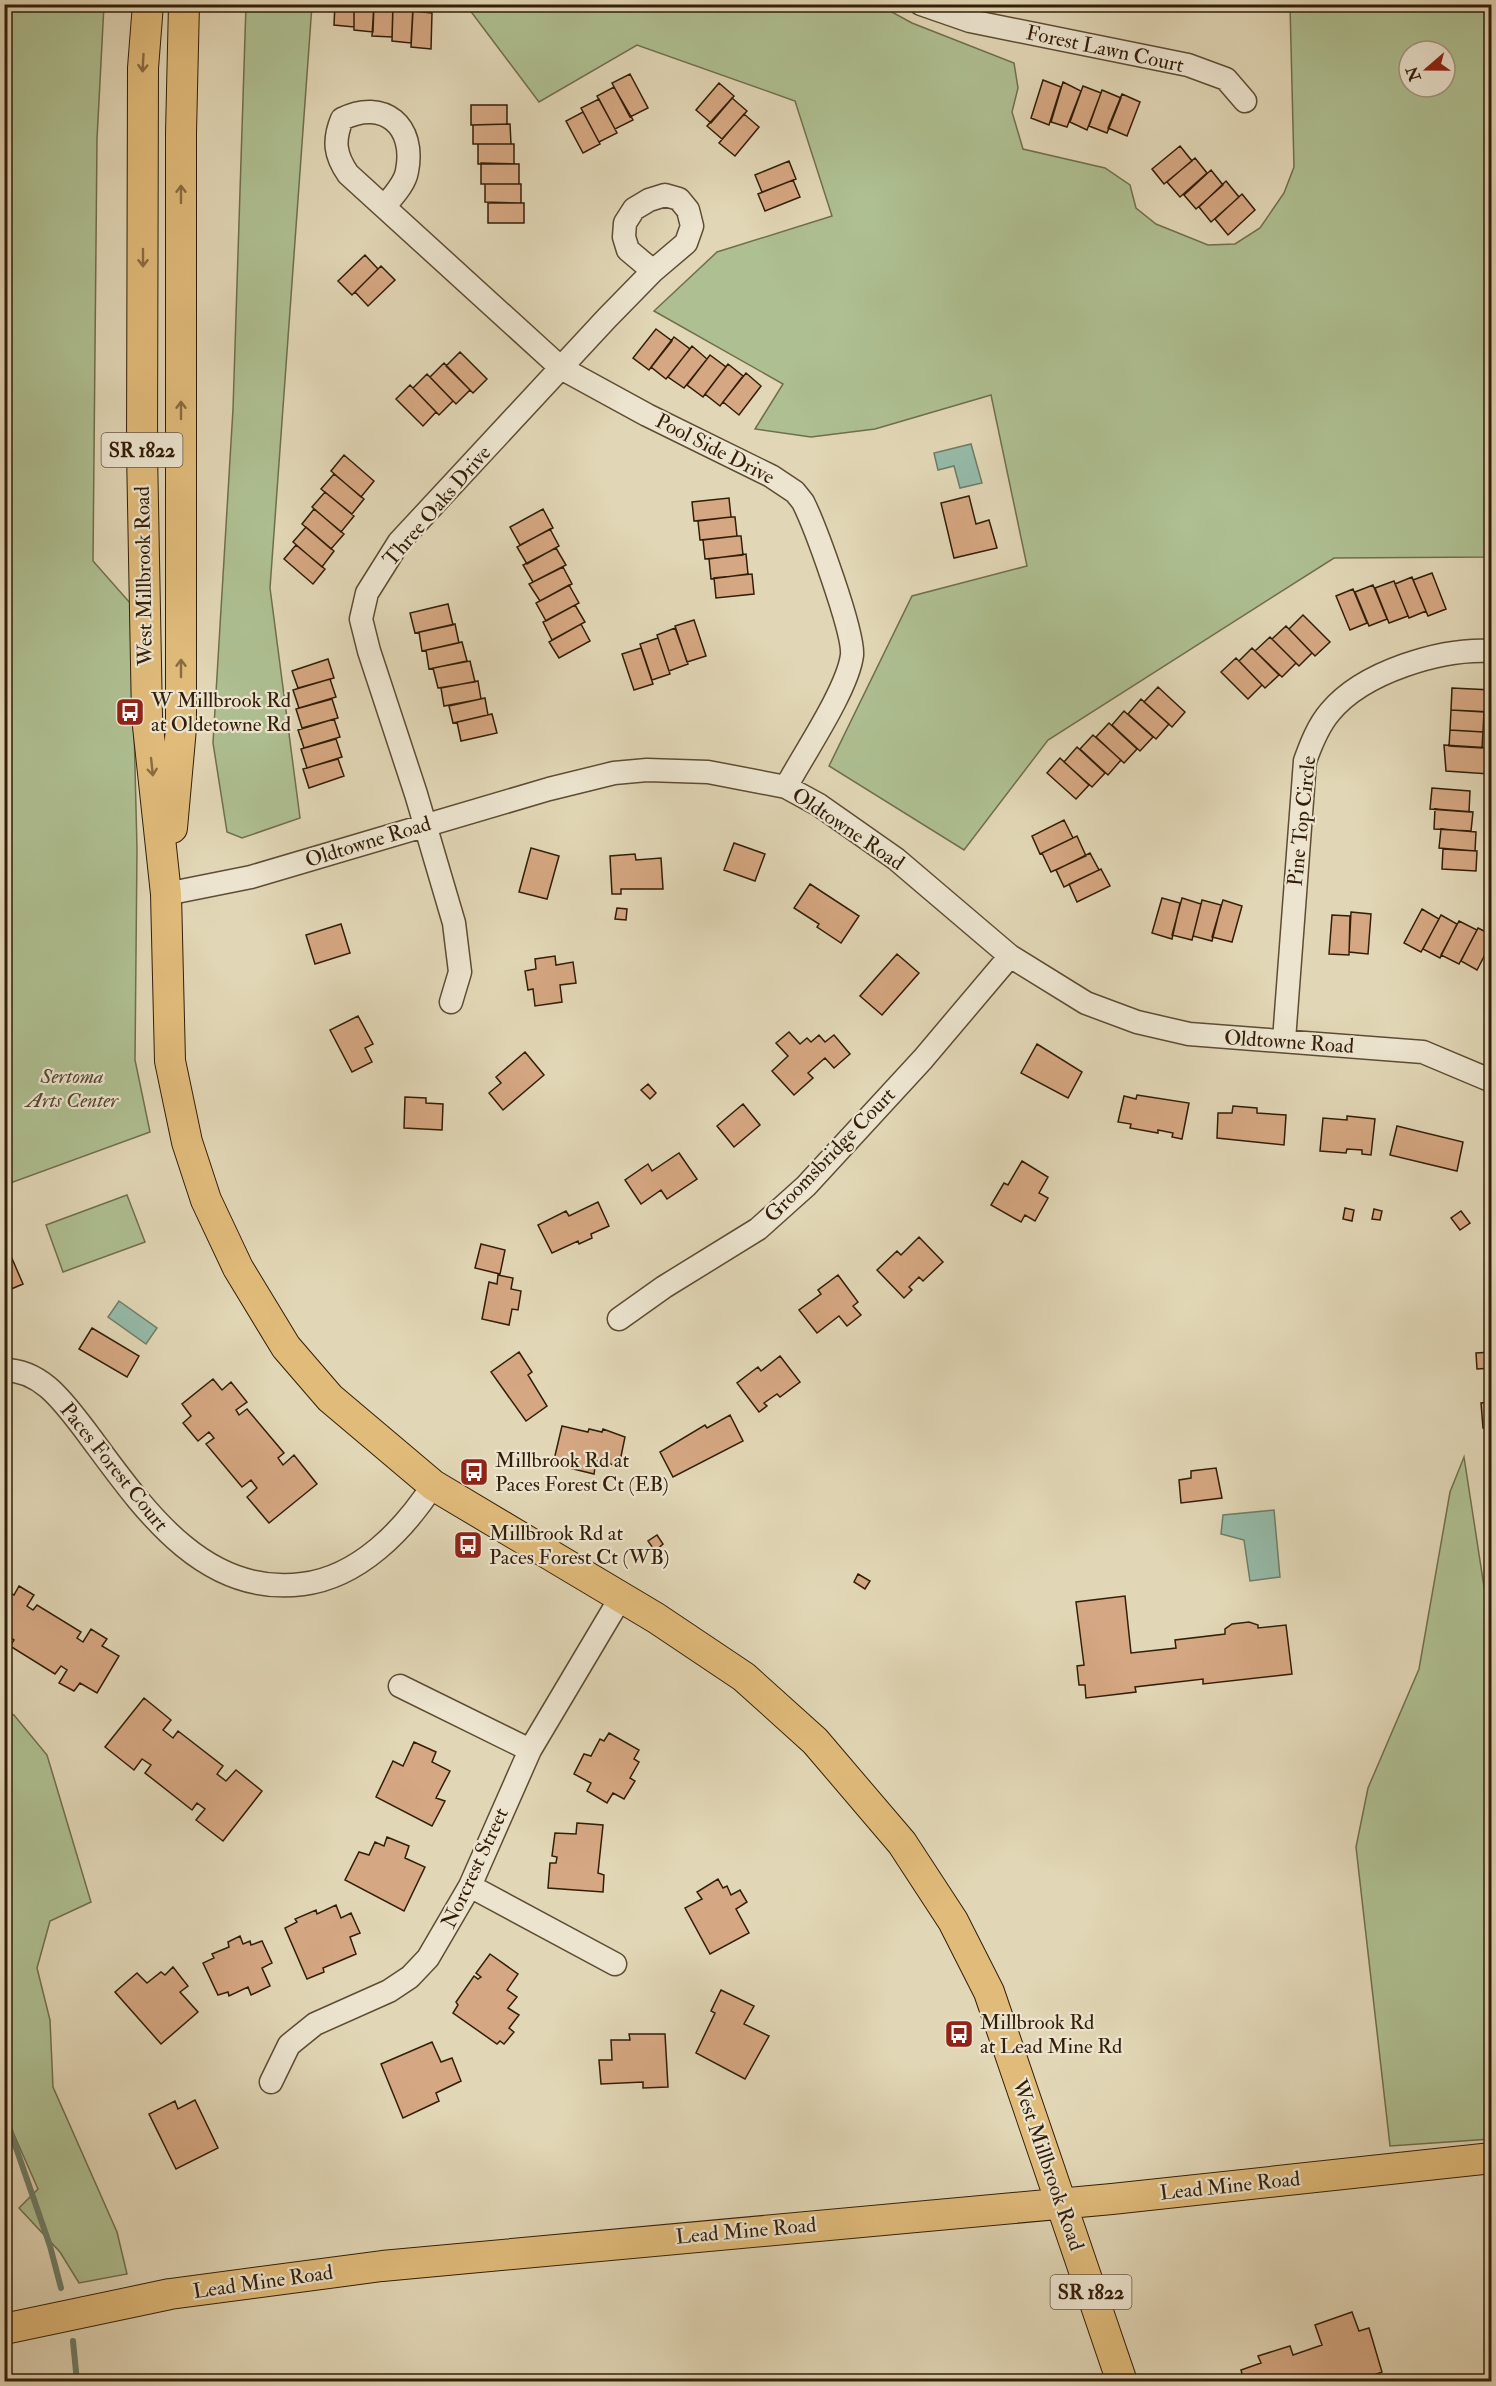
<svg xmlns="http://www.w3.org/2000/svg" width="1496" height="2386" viewBox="0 0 1496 2386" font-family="'IM FELL Double Pica',serif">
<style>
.green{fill:#aebf91;stroke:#706e4c;stroke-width:1.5;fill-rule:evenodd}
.water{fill:#95baa8;stroke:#6e7c68;stroke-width:1.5}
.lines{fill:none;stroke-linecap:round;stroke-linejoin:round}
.stream{stroke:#6e7c68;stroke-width:6}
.building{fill:#d5a782;stroke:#331e08;stroke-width:1.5}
.minor-casing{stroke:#5e4c33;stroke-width:25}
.major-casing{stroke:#331e08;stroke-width:32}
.minor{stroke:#ece4cf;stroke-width:22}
.major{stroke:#e0bb7a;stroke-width:30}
.oneway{stroke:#8a6c41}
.labels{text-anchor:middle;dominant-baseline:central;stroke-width:4.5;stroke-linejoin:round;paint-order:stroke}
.shield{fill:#ece4cf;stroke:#6a5944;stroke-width:1.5}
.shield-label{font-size:20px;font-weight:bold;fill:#331e08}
.street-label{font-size:21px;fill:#331e08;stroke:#ece4cf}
.poi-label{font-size:21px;fill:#331e08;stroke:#ece4cf;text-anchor:start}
.park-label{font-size:21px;font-style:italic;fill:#52462a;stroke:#ece4cf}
</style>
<rect width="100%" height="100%" fill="#e1d6b5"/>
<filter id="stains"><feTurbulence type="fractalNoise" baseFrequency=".00333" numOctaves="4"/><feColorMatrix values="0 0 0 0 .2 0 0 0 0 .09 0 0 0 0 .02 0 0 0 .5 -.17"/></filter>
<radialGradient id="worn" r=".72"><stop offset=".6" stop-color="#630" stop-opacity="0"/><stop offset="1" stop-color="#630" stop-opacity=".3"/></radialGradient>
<path class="green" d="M5,5H104L97,139L93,561L131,604L137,849L135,1060L150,1132L5,1185Z
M246,5H312L270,588L300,818L242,838L227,832L213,743L233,409Z
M466,5H879L912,23L1014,63L1018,88L1012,112L1023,149L1105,168L1130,185L1136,208L1156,224L1208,245L1235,244L1260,228L1284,193L1294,167L1290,5H1491V557L1334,558L1048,740L964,850L829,766L912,596L1027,566L991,395L875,429L811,437L755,429L783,384L654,311L717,252L832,216L795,101L637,45L539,102ZM1409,51H1445V87H1409Z
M127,1195L145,1242L63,1272L46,1225Z
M1464,1457L1491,1632V2139L1390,2146L1356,1847L1368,1788L1419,1669L1450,1492Z
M4,1710L14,1715L47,1755L91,1902L50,1921L37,1968L50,2020L53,2087L117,2232L127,2274L79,2283L60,2252L19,2208L38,2189L5,2114Z"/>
<path class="water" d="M971,444L982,483L960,488L954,466L938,470L934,453Z
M119,1301L157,1328L146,1344L108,1317Z
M1274,1510L1280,1577L1250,1581L1244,1540L1221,1534L1223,1515Z"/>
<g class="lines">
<path class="stream" d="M4,2113L50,2246L61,2288
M73,2341L77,2382"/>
</g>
<path class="building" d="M335,4H354V27L334,25Z
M354,4H374L373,32L354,30Z
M374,4H393L392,37L372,36Z
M393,6L413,7L411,43L392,41Z
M413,11L432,13L431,49L411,47Z
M630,74L648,108L630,117L612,83Z
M1043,80L1061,87L1049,125L1031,118Z
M1063,82L1081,91L1067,127L1051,122Z
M719,83L734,96L711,123L696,110Z
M1083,86L1101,93L1087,130L1070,122Z
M614,87L633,120L615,129L597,96Z
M1102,90L1121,98L1107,133L1089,126Z
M1122,94L1140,102L1127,136L1108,128Z
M732,98L747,111L722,139L707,126Z
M599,99L617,133L599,142L581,108Z
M471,105H507V124L471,125Z
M583,112L600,144L583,153L566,121Z
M744,114L759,127L735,156L719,143Z
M510,124L511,144H473V125Z
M478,144H514V164H478Z
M1180,146L1192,161L1164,184L1152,169Z
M1195,158L1207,173L1180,197L1167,182Z
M789,161L796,179L762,192L755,175Z
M481,163L519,164V184H481Z
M1211,170L1223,185L1196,209L1184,195Z
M793,180L800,197L765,211L758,194Z
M1226,181L1239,197L1211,222L1199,207Z
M485,184H521V203L485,202Z
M1242,194L1255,210L1228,235L1215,219Z
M488,203H524V223H488Z
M365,255L378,269L352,295L338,281Z
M381,266L395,280L368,306L355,292Z
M656,329L672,341L649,370L633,358Z
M674,337L690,349L666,379L651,367Z
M692,346L707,359L684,388L668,377Z
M460,352L487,379L473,393L446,366Z
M710,355L726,367L703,397L687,385Z
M444,363L470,390L456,404L430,377Z
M728,364L743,376L720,406L705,394Z
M746,373L761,386L739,415L723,402Z
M427,374L453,401L439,415L413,388Z
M410,385L436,412L423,426L396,399Z
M344,455L374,481L361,497L331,471Z
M334,474L364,499L352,514L321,489Z
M325,492L354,516L341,532L312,507Z
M969,496L976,524L989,520L997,548L954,558L941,503Z
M729,498L731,517L694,521L692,502Z
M314,509L344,534L331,549L302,524Z
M543,509L553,528L520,545L510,527Z
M731,517H735L737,536L700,540L698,521Z
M306,527L334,551L322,567L293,542Z
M550,529L559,546L527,564L517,547Z
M737,536H741L743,555L705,559L703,540Z
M296,545L325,569L313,584L284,559Z
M556,548L566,565L533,582L523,565Z
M746,554L748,574L711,579L709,559Z
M563,567L572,584L540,601L529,584Z
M1432,573L1446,609L1428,616L1413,580Z
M752,574L754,594L716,598L714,578Z
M1412,577L1426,611L1409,618L1395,584Z
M1394,581L1408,616L1389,623L1375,588Z
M569,585L579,603L546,621L536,603Z
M1373,585L1387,619L1369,626L1355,592Z
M1353,589L1367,623L1350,630L1336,596Z
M448,604L453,625L415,633L410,613Z
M575,605L585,622L552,640L543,622Z
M1303,615L1330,642L1315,656L1289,629Z
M694,620L706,656L687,662L675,626Z
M455,624L459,643L422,651L419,632Z
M581,624L590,641L559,658L549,642Z
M1286,626L1312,653L1299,666L1272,639Z
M675,628L688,664L669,671L657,635Z
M1270,637L1296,663L1282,677L1255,651Z
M658,638L670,674L652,680L640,644Z
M462,642L467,661L429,669L426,650Z
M641,648L653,684L634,690L622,654Z
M1252,648L1279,675L1265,688L1239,661Z
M1236,658L1262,685L1248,699L1221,672Z
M328,659L334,678L298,688L292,671Z
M470,661L475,682L438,688L433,668Z
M330,679L336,697L299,708L293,690Z
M478,681L481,699L444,706L441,688Z
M1158,687L1185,712L1172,727L1144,702Z
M1452,688L1492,690L1491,712L1451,710Z
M485,698L488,715L453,723L449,706Z
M332,699L338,718L302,728L296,709Z
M1141,699L1169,724L1156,739L1128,714Z
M1451,710L1484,712L1483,732L1450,730Z
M1124,711L1153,737L1140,751L1112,725Z
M492,714L497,733L461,741L457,722Z
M334,719L340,737L304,748L298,730Z
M1109,723L1137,749L1124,763L1096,737Z
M1450,730L1483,732L1482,748L1449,746Z
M1093,735L1121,760L1108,775L1080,749Z
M336,739L342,757L307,768L301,749Z
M1444,745L1491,748L1489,774L1446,771Z
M1077,747L1105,773L1092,787L1064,762Z
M1060,758L1089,785L1076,799L1047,773Z
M338,759L344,776L309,788L303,769Z
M1432,788L1470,791L1469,812L1430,809Z
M1435,809L1473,812L1471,831L1434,829Z
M1064,820L1073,838L1040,854L1032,836Z
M1441,829L1476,832L1475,851L1439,848Z
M1077,836L1086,856L1051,872L1042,853Z
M734,843L765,854L755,881L724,870Z
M531,848L559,856L547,899L519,892Z
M1443,849L1477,851L1476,871L1442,869Z
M1090,853L1099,870L1064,887L1056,870Z
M635,854L636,860L661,858L663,889H621V894H612L610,856Z
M1101,869L1110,886L1077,902L1069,884Z
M810,884L859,916L841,943L817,927L819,924L794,908Z
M1162,898L1180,903L1172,939L1152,933Z
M1182,898L1201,904L1192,940L1172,935Z
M1202,900L1221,905L1212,941L1193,936Z
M1223,900L1242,906L1232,942L1212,937Z
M617,908L627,909L626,920L615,919Z
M1422,909L1439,919L1421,952L1404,943Z
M1351,912L1371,914L1368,954L1349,952Z
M1332,915L1350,916L1349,955L1329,954Z
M1441,915L1457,924L1440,958L1423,949Z
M1459,921L1477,930L1459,964L1441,955Z
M341,924L350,953L315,964L306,935Z
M1478,928L1492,935V941L1477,970L1461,961Z
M897,954L919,973L882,1015L860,996Z
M555,956L556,965L573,962L576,983L560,985L562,1002L535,1006L533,989L528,990L525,971L536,969L535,959Z
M358,1016L373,1044L365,1048L372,1062L352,1072L330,1030Z
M789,1032L800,1044L807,1038L811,1042L819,1035L825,1042L834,1035L850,1054L834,1068L825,1058L808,1073L813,1078L794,1095L772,1071L788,1056L776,1043Z
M1037,1044L1082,1072L1068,1098L1021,1073Z
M525,1052L544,1075L503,1110L489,1093L501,1083L496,1077Z
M648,1084L656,1093L650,1099L641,1090Z
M1137,1095L1189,1103L1182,1139L1172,1137L1173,1133L1158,1130V1133L1130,1128L1131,1124L1118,1122L1124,1096L1136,1099Z
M405,1097L426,1098V1103L443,1104L442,1130L404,1128Z
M743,1104L760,1125L734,1147L717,1126Z
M1233,1106L1257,1108V1113L1286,1115L1284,1145L1217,1138L1218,1113H1232Z
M1347,1116L1375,1119L1371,1155L1362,1154V1150L1347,1149L1346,1153L1320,1151L1323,1118L1347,1120Z
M1397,1126L1463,1142L1457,1171L1390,1155Z
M679,1153L697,1179L667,1199L661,1190L641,1204L625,1180L648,1164L652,1171Z
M1022,1161L1048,1177L1039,1193L1048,1198L1035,1221L1025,1215L1021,1222L991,1205L1004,1183L1008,1185Z
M598,1202L609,1226L591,1234L592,1238L579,1244L578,1241L552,1253L538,1225L566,1211L569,1216Z
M1345,1208L1354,1210L1352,1221L1343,1219Z
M1374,1209L1382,1211L1380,1220L1372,1219Z
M1461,1211L1470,1223L1460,1230L1451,1218Z
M919,1237L943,1262L923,1281L919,1277L909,1287L912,1290L904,1298L877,1270L897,1251L901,1255Z
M4,1240L23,1284L4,1292Z
M481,1244L505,1250L500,1274L475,1268Z
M498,1275L513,1278L511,1289L521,1291L518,1310L512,1309L509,1325L482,1319L489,1282L497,1284Z
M838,1275L858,1302L853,1306L861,1315L847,1326L839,1316L817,1333L799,1310L821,1294L818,1290Z
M92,1328L139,1356L127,1377L79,1349Z
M519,1352L532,1372L528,1375L547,1406L526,1421L491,1372Z
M1492,1352V1368L1477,1369L1476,1353Z
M780,1356L800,1382L780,1397L777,1394L764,1403L767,1406L759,1412L737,1383L758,1367L761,1371Z
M213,1379L222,1390L231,1382L247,1402L236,1410L239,1415L247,1409L284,1453L278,1458L283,1465L294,1455L317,1484L269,1523L247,1497L257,1488L251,1480L242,1487L206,1444L214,1438L209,1432L198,1441L183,1423L191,1416L182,1404Z
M1492,1402V1427L1483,1428L1481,1403Z
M730,1415L743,1441L673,1477L660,1452L705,1425L707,1428Z
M562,1426L588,1432L589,1429L602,1432L603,1429L625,1437L619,1466L596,1461L594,1474L553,1464Z
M1216,1468L1222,1498L1181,1503L1179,1480L1191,1478V1471Z
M657,1535L663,1544L655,1551L648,1541Z
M858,1574L870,1581L865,1589L854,1582Z
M19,1586L34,1595L27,1606L33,1610L37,1605L81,1632L77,1638L83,1642L91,1629L107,1639L102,1646L119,1656L97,1693L80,1683L74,1691L59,1683L67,1670L61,1666L55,1674L10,1646L14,1640L8,1636L4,1641V1590L14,1595Z
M1125,1596L1131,1653L1176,1648L1175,1640L1225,1634V1629L1232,1624L1249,1622L1258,1625V1628L1286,1625L1292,1674L1203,1684V1679L1135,1687L1136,1692L1086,1698L1085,1685H1079L1077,1666L1084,1665L1076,1602Z
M144,1698L171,1720L163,1730L173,1738L178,1731L223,1766L217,1774L226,1781L236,1770L262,1791L223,1841L196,1820L205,1809L197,1803L192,1810L145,1773L151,1765L142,1759L134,1770L105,1747Z
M609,1733L639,1750L634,1759L639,1762L630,1778L635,1781L624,1799L613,1793L607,1803L587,1791L591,1783L574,1774L584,1754L591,1756L600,1739L604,1741Z
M414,1742L436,1752L432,1762L450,1771L436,1798L445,1801L432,1826L376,1797L393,1761L403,1766Z
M577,1823L603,1825L598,1873L604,1875L603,1892L548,1888L550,1863H556L557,1857L552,1856L555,1833L576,1834Z
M387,1837L409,1846L405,1858L425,1867L404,1911L345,1880L359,1852L369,1855L375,1842L384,1846Z
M718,1879L723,1888L727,1886L731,1895L740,1890L747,1902L736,1909L749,1933L710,1954L685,1908L702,1899L697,1892Z
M336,1905L341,1918L351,1913L360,1933L350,1937L356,1954L323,1968L324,1972L307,1979L285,1928L297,1922L295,1919L316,1910L317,1914Z
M240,1936L243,1944L250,1941L251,1945L262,1941L272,1963L262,1968L270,1986L251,1995L248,1987L229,1996L228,1992L218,1995L203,1963L214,1958L212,1954L229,1947L228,1942Z
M490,1954L518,1974L507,1990L517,1997L508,2008L519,2015L509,2028L514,2032L504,2044L500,2041L497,2044L453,2013L458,2005L456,2002L474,1976L478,1979L481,1977L476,1973Z
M173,1967L188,1986L180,1992L198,2012L161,2044L115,1992L137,1973L147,1983L161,1972L165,1975Z
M721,1990L754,2006L744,2024L769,2036L745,2079L696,2053L715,2013L711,2011Z
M629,2034H665L668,2087L643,2088V2082L601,2084L599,2060H612L611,2040H630Z
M432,2042L441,2062L452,2058L461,2081L436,2093L439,2101L403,2118L381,2064Z
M195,2100L218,2148L176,2169L149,2114L175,2101L178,2109Z
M1352,2312L1359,2331L1369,2328L1382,2372L1363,2379L1362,2382H1244L1241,2370L1261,2363L1258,2356L1290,2346L1293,2355L1322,2345L1315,2325Z"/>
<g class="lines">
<g class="minor-casing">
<path id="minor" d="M921,4L970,21L1188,65L1226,79L1245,101
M385,206C393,196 405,184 407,171C416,126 384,98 342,119C333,141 335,155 348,174L561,368L647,415L771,476L795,492L803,502C815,526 854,632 852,655C848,689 803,755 786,787
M166,894L251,877L549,789L614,773L647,770L708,772L786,787L819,805L896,859L1010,956L1086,1003L1137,1022L1189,1034L1423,1052L1492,1081
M451,1002L460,972L454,923L416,794L369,651L361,619L367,593L399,542L607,318L653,271L686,243L692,226L688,210L679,199L665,195L649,200L634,209L625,223L624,237L628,250L653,271
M1284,1040L1305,761C1311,744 1318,726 1330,712C1363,672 1441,648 1492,651
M619,1319L664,1287L758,1229L806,1186L923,1059L1010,956
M4,1370C42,1370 64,1403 85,1430C139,1502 200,1598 303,1584C359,1577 404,1530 433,1485
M400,1686L530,1750
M470,1886L615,1964
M271,2082L289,2045L315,2024L389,1991L410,1977L428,1958L470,1886L530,1750L621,1597"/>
</g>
<g class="major-casing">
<path id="major" d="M148,4L143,68L142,451L147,717L166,894L170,1061L187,1142L206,1200L238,1268L286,1347L330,1398L433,1485L656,1618L744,1677L815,1741L902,1843L953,1921L989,1992L1122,2382
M172,828L181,728V133L184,4
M4,2329L170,2294L382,2266L1112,2199L1492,2158"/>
</g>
<use href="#minor" class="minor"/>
<use href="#major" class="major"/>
</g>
<defs><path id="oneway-shaft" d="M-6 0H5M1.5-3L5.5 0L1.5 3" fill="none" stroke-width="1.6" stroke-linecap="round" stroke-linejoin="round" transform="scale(1.5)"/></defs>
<g class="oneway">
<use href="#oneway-shaft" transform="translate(143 63) rotate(93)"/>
<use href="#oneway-shaft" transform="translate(181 194) rotate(-90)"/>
<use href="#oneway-shaft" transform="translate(143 258) rotate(90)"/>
<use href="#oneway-shaft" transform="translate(181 410) rotate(-90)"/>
<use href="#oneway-shaft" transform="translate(181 668) rotate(-90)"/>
<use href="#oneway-shaft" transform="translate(152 767) rotate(84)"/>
</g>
<defs>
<g id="bus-square" transform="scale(1.5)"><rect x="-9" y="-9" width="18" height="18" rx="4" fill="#8f2418" stroke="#ece4cf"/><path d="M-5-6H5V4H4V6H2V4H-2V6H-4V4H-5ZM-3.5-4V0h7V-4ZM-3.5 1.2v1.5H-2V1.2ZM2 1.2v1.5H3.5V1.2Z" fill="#fff"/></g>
</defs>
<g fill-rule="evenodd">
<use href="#bus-square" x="130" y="712"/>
<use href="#bus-square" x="474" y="1472"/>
<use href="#bus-square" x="468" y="1545"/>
<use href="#bus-square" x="959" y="2034"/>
</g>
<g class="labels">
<g class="shield">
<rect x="101.5" y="433" width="81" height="34" rx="4.5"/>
<rect x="1050.5" y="2275" width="81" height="34" rx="4.5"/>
</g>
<g class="shield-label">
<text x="142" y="450">SR 1822</text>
<text x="1091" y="2292">SR 1822</text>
</g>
<g class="street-label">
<text transform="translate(1105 49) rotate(12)">Forest Lawn Court</text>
<text transform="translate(715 449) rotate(27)">Pool Side Drive</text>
<text transform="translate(437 506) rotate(-49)">Three Oaks Drive</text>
<text transform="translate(144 576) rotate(-91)">West Millbrook Road</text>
<text transform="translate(1302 821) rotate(-84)">Pine Top Circle</text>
<text transform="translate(848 829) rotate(34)">Oldtowne Road</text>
<text transform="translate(368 842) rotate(-17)">Oldtowne Road</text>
<text transform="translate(1289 1042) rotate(4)">Oldtowne Road</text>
<text transform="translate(830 1155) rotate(-46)">Groomsbridge Court</text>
<text transform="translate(114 1467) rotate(51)">Paces Forest Court</text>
<text transform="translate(475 1868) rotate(-65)">Norcrest Street</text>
<text transform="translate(1048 2165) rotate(71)">West Millbrook Road</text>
<text transform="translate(1230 2186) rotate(-6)">Lead Mine Road</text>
<text transform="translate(746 2231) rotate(-5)">Lead Mine Road</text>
<text transform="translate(263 2282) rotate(-8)">Lead Mine Road</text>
</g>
<g class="poi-label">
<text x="151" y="700">W Millbrook Rd<tspan x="151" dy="24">at Oldetowne Rd</tspan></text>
<text x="495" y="1460">Millbrook Rd at<tspan x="495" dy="24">Paces Forest Ct (EB)</tspan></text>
<text x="489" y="1533">Millbrook Rd at<tspan x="489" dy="24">Paces Forest Ct (WB)</tspan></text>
<text x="980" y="2022">Millbrook Rd<tspan x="980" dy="24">at Lead Mine Rd</tspan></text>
</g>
<g class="park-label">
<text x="72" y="1076">Sertoma<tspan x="72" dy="24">Arts Center</tspan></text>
</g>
</g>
<rect width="1496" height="2386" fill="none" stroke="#e1d6b5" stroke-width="24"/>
<rect x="6" y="6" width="1484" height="2374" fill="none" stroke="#331e08" stroke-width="3"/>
<rect x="12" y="12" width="1472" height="2362" fill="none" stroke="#331e08" stroke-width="1.5"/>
<g transform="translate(1427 69) rotate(250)"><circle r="28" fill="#ece4cf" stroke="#a2957f" stroke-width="1.5"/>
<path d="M0-4.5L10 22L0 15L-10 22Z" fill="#8f2418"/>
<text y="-9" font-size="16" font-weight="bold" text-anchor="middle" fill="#331e08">N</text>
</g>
<rect width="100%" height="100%" filter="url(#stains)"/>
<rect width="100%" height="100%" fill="url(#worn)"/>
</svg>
